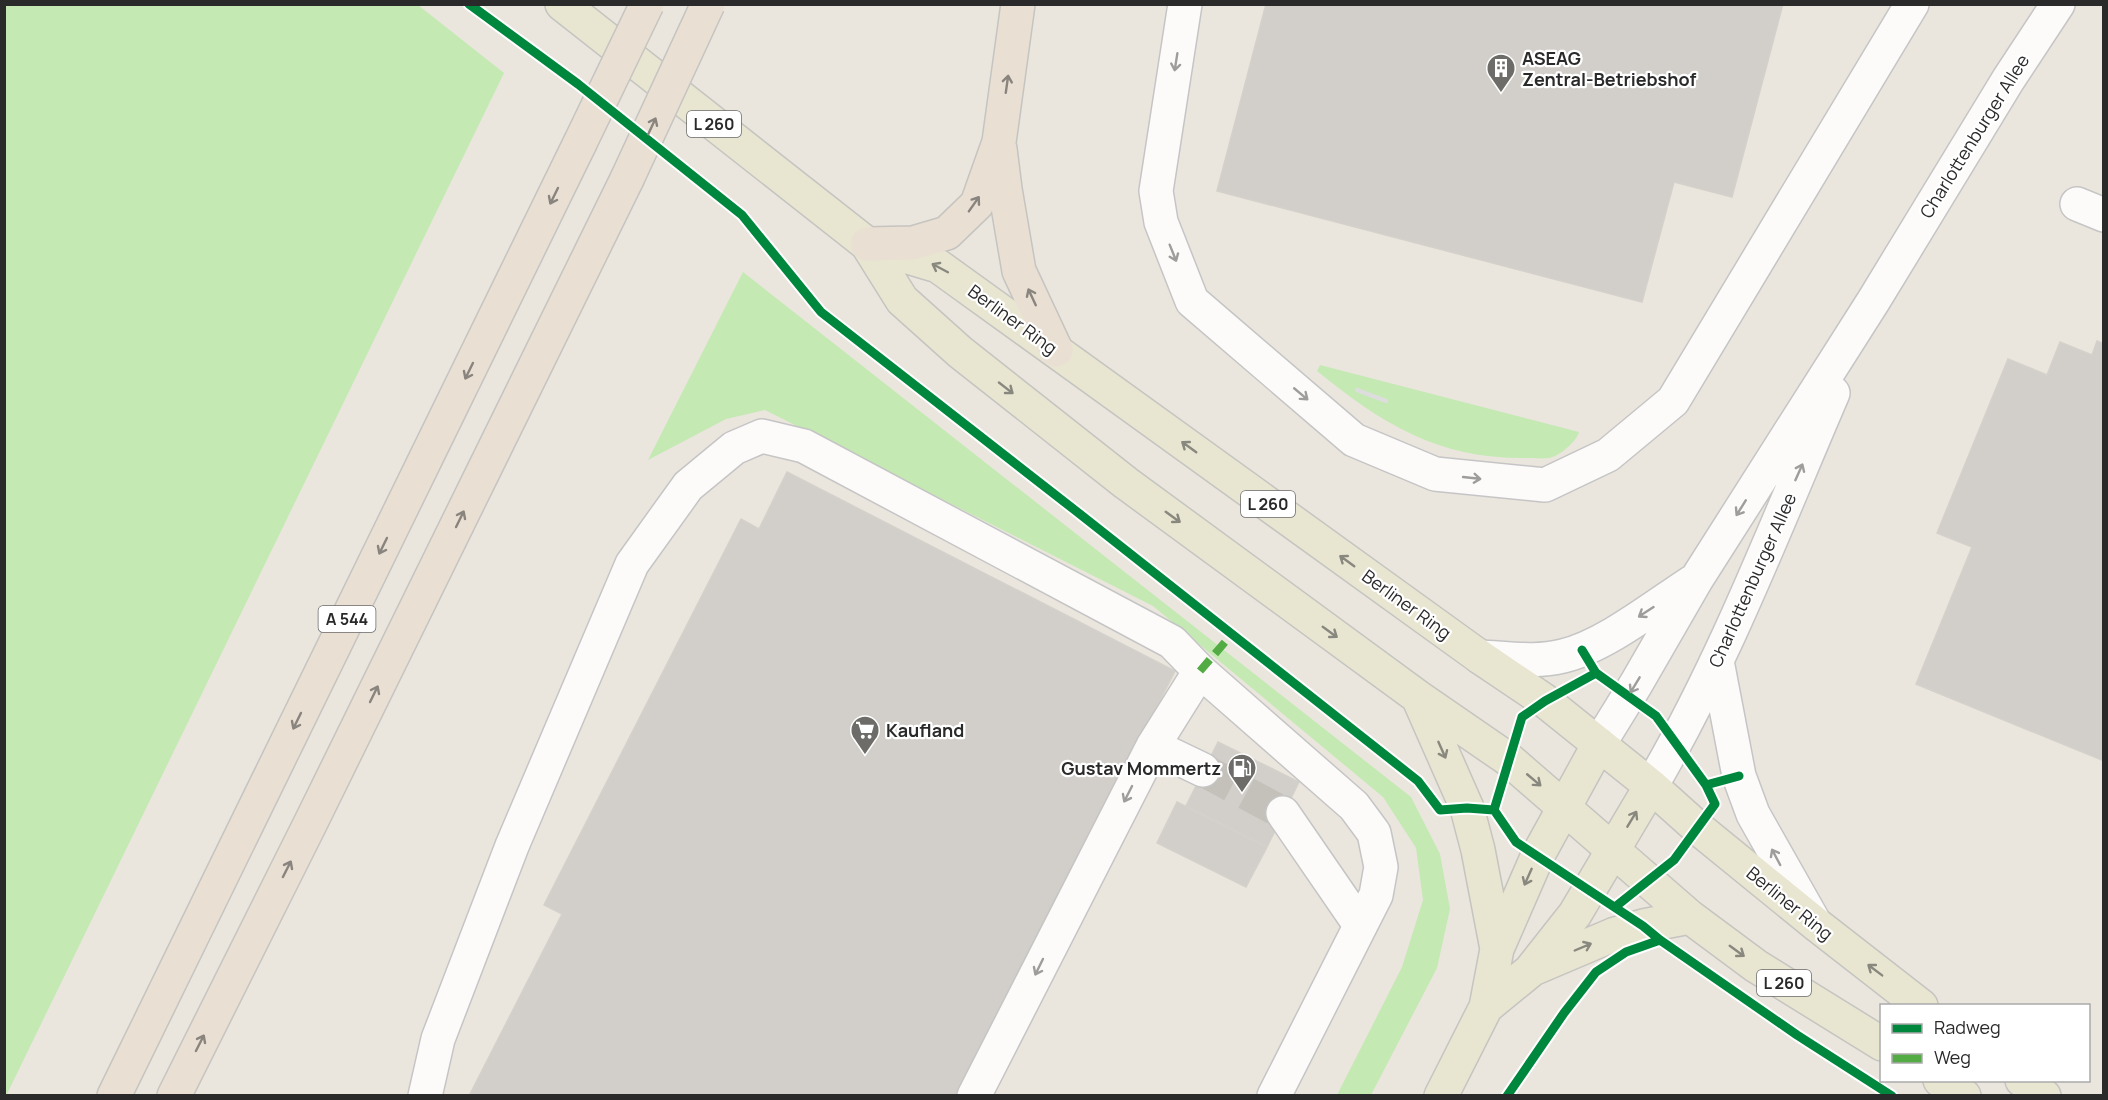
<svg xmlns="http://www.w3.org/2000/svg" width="2108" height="1100" viewBox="0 0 2108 1100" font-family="Manrope,sans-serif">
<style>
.green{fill:#c4e9b3}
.building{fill:#d2cfca;stroke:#d4d1cb;stroke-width:1.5}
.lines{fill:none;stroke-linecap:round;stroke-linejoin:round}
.minor-tunnel{stroke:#c4c0ba;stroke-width:33;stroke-dasharray:33 16;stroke-linecap:butt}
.minor-casing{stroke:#c6c5c5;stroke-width:36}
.major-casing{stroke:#c5c4c0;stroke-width:36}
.highway-casing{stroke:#c5c4c0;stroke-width:36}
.minor{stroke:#fcfbfa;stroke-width:33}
.major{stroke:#e8e5d1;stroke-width:33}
.highway{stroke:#e9dfd3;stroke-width:33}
.rail{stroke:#ddddde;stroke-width:4.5}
.highway-bridge-casing{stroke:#c5c4c0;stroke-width:36;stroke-linecap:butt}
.highway-bridge{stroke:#e9dfd3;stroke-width:33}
.quiet{stroke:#53ab44;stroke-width:8;stroke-dasharray:15 8;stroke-linecap:butt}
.cycleway-casing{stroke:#fff;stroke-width:13}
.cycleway{stroke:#00873e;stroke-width:9}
.oneway{stroke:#9e9d9c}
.oneway2{stroke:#8a847e}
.oneway3{stroke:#89887e}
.labels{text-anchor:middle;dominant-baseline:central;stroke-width:4.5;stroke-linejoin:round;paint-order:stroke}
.shield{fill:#fff;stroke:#6a6a6a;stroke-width:1.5}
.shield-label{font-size:16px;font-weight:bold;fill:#2a2a2a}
.poi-label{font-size:18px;font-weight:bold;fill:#2a2a2a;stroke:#fff;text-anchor:start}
.street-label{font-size:18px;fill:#2a2a2a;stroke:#fff}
</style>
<rect width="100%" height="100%" fill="#eae6de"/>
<path class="green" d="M5,4L418,5L504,73L6,1096Z
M743,272L1411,797L1440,854L1450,909L1437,968L1371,1095H1337L1402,967L1423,900L1416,848L1383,797L1153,606L765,410L726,419L648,460Z
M1320,365L1579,432C1576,442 1560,456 1549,458C1543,459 1537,458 1531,458C1440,460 1385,426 1317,371Z"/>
<path class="building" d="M1266,4H1783L1732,197L1674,182L1642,302L1217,191Z
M2097,341L2104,344V761L1916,684L1972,547L1937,533L2008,359L2047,375L2060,342L2092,355Z
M787,472L1175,671L957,1096H469L562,914L544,905L741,519L759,529Z
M1218,742L1299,782L1267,847L1186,806Z
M1177,802L1267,847L1246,887L1157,843Z"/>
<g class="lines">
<path class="minor-tunnel" d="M1203,770L1283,813"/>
<g class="minor-casing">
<path id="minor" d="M1185,4L1156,191L1161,222L1192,301L1354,440L1435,474L1545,485L1608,455L1673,401L1912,4
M2077,204L2104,215
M1480,657C1507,658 1536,663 1563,656C1605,646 1655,606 1692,582
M1717,661L1739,776L1753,814L1813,920
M1599,744L1636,684L1696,580L1874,300L2008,80L2058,4
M1153,746L1203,770
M1651,786C1724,662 1776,525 1833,393
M1283,813L1360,925
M425,1096L438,1039L512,846L632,564L688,486L734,448L762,436L804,446L1172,642L1200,671L1354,806L1374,833L1381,867L1376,895L1274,1096
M974,1096L1153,746L1200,671"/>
</g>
<g class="major-casing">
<path id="major" d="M562,4L867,244L902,300L960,352L1126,483L1418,697L1508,759L1690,917L1756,966L1882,1044
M874,247L938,266L1480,657L1545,701L1651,786L1699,829L1817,925L1921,1006
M1418,697L1467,808L1478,850L1497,949
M1535,968L1615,934L1643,926L1690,917
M1486,1007L1530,971L1575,914L1651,786
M1940,1080L1964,1096
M2022,1080L2044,1096
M1441,1096L1486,1007L1497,949L1538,855L1599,744"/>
</g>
<g class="highway-casing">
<path id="highway" d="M1000,149L1005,189L1019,271L1056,350
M867,244L913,243L947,233L977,204L999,142L1018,4
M114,1096L580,143
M174,1096L311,822L627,179"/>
</g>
<use href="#minor" class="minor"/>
<use href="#major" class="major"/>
<use href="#highway" class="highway"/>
<path class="rail" d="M1357,390L1386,401"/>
<g class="highway-bridge-casing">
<path id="highway-bridge" d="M580,143L647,4
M627,179L708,4"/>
</g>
<use href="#highway-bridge" class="highway-bridge"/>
<path class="quiet" d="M1200,671L1232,634"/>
<g class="cycleway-casing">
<path id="cycleway" d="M469,4L578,84L742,215L821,312L1076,511L1418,781L1440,810L1467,808L1494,810L1516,842L1643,926L1660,940L1797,1035L1892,1096
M1582,650L1596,673L1656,716L1706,785L1739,776
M1494,810L1522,717L1545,701L1596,673
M1615,907L1674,860L1715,804L1706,785
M1507,1096L1564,1013L1596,972L1626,952L1660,940"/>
</g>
<use href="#cycleway" class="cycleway"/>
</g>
<defs><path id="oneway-shaft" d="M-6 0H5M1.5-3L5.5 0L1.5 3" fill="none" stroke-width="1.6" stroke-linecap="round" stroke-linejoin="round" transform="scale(1.5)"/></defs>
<g class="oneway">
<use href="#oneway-shaft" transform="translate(1176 62) rotate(99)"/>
<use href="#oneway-shaft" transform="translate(1173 253) rotate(68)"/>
<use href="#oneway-shaft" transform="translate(1301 394) rotate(40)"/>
<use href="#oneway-shaft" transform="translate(1799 472) rotate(-66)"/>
<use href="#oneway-shaft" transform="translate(1472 478) rotate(6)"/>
<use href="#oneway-shaft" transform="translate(1741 508) rotate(122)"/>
<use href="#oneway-shaft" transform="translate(1646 612) rotate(147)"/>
<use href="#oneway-shaft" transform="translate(1635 685) rotate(121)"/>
<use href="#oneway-shaft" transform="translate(1128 794) rotate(117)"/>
<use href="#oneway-shaft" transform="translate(1776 857) rotate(-118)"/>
<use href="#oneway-shaft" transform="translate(1039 967) rotate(116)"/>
</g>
<g class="oneway2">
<use href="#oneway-shaft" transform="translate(1007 84) rotate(-82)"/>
<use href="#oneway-shaft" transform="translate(652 126) rotate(-65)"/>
<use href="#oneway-shaft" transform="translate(554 196) rotate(116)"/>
<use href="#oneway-shaft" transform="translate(974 204) rotate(-55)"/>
<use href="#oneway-shaft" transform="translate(1032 297) rotate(-115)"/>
<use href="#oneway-shaft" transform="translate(469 371) rotate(116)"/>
<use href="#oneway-shaft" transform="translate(460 519) rotate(-64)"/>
<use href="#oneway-shaft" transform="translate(383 546) rotate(116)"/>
<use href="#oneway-shaft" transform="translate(374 694) rotate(-64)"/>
<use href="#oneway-shaft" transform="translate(297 721) rotate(116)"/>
<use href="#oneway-shaft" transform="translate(287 869) rotate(-63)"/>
<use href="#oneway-shaft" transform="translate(200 1043) rotate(-63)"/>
</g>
<g class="oneway3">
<use href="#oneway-shaft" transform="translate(940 268) rotate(-152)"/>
<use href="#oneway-shaft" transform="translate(1006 388) rotate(38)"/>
<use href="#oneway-shaft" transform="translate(1189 447) rotate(-144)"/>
<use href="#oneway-shaft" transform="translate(1173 517) rotate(36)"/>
<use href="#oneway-shaft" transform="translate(1347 561) rotate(-144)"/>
<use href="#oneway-shaft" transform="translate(1330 632) rotate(36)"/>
<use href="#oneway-shaft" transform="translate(1442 750) rotate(66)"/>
<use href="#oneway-shaft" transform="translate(1534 780) rotate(40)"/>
<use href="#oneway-shaft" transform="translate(1632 819) rotate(-59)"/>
<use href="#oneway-shaft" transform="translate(1528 877) rotate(114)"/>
<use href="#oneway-shaft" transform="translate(1583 947) rotate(-23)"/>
<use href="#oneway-shaft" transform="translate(1737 951) rotate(36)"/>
<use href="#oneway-shaft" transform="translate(1875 970) rotate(-143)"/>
</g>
<defs>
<g id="building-pin" transform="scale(1.5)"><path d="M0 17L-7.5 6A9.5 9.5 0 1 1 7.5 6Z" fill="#6d6c69" stroke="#fff"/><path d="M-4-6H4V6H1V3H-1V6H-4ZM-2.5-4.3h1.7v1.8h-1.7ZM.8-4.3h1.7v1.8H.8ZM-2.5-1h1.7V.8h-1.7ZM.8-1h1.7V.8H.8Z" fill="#fff"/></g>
<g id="supermarket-pin" transform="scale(1.5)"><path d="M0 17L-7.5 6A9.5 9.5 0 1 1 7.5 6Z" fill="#6d6c69" stroke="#fff"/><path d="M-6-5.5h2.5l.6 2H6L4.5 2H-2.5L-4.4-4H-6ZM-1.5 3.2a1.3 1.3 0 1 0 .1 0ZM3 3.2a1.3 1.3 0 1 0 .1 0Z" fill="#fff"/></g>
<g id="fuel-pin" transform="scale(1.5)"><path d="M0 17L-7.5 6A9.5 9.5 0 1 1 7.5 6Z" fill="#6d6c69" stroke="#fff"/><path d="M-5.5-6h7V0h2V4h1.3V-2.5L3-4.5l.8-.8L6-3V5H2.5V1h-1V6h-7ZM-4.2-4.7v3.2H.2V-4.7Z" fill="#fff"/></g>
</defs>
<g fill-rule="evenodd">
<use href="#building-pin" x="1501" y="68"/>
<use href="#supermarket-pin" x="865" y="730"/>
<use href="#fuel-pin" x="1242" y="768"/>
</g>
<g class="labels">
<g class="shield">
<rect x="687" y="111" width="54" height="26" rx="4.5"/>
<rect x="1241" y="491" width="54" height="26" rx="4.5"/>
<rect x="318.5" y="606" width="57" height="26" rx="4.5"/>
<rect x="1757" y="970" width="54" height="26" rx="4.5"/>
</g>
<g class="shield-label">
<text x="714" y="124">L 260</text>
<text x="1268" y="504">L 260</text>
<text x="347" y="619">A 544</text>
<text x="1784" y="983">L 260</text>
</g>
<g class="poi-label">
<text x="1522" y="58">ASEAG<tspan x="1522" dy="21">Zentral-Betriebshof</tspan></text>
<text x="886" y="730">Kaufland</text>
<text x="1221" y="768" text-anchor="end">Gustav Mommertz</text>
</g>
<g class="street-label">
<text transform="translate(1974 136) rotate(-58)">Charlottenburger Allee</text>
<text transform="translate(1013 319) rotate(36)">Berliner Ring</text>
<text transform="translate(1752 580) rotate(-66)">Charlottenburger Allee</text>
<text transform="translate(1407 604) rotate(36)">Berliner Ring</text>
<text transform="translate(1790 903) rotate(39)">Berliner Ring</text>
</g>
</g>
<rect width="2108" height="1100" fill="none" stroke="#2a2a2a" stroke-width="12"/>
<rect x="1880" y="1004" width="210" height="78" fill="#ffffff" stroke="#aaaaaa" stroke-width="1.5"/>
<rect x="1892" y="1024" width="30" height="9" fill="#00873e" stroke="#aaaaaa" stroke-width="1.5"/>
<text x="1934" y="1034" font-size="18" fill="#2a2a2a">Radweg</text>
<rect x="1892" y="1054" width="30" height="9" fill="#53ab44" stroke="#aaaaaa" stroke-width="1.5"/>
<text x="1934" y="1064" font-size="18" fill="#2a2a2a">Weg</text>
</svg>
